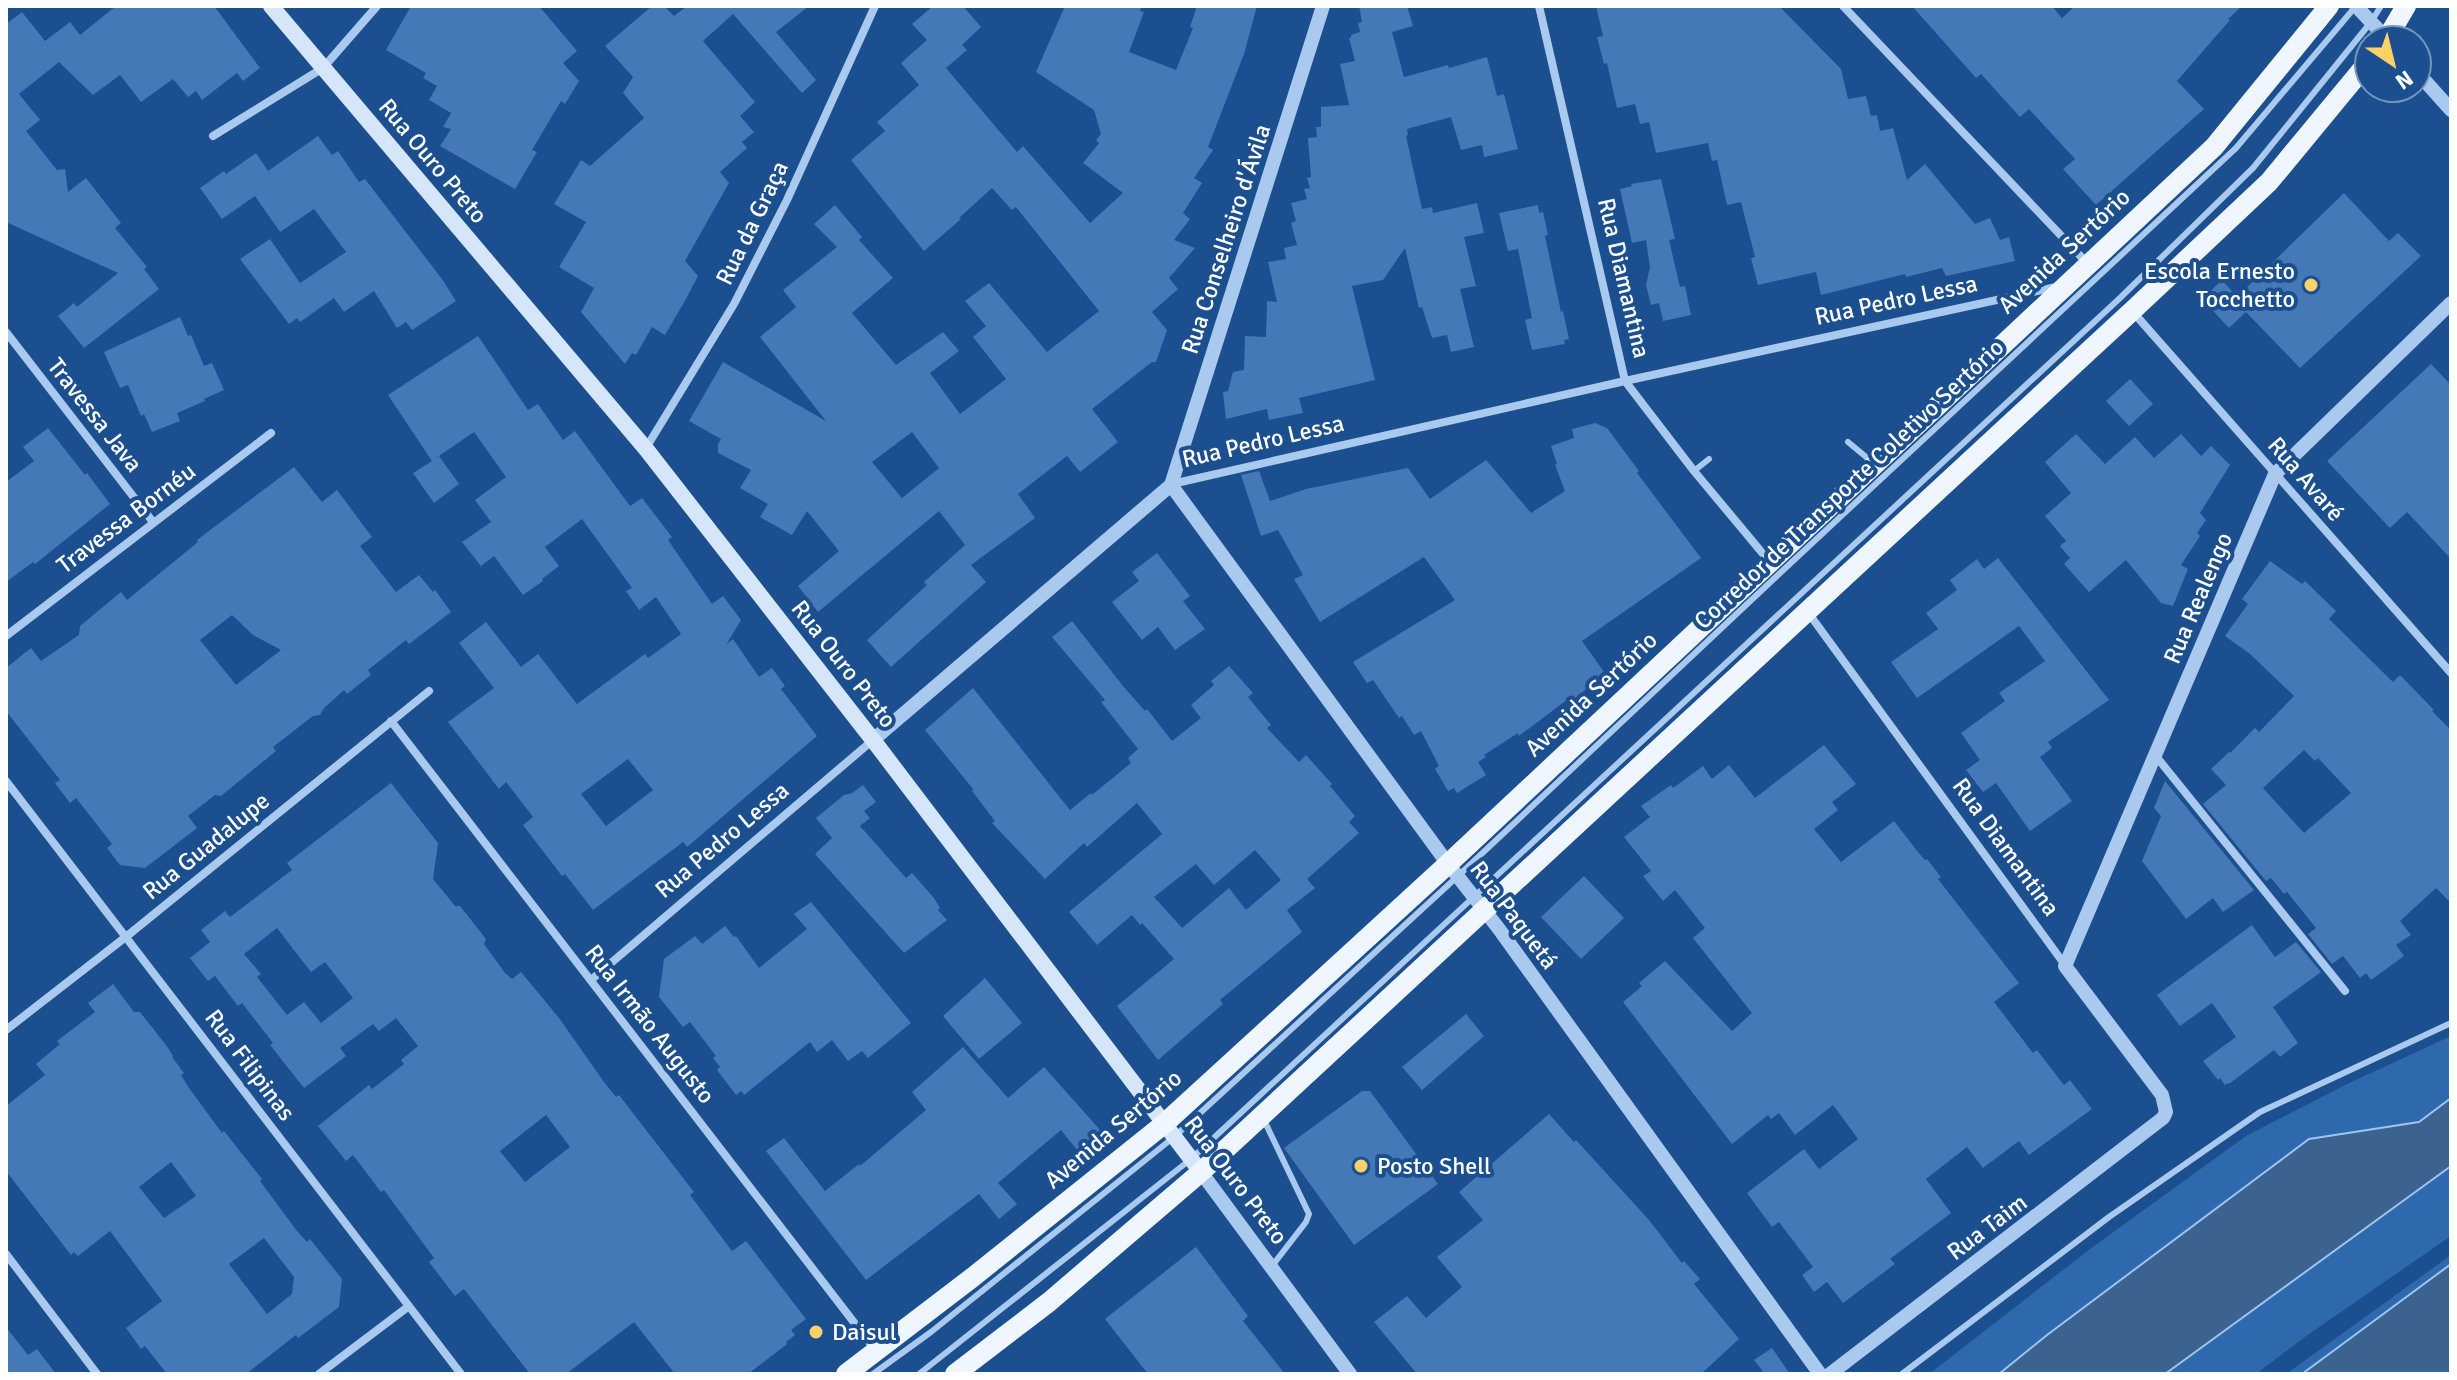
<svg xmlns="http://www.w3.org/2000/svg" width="2457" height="1380" viewBox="0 0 2457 1380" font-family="Signika,sans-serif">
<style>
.green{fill:#2e69ad}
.water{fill:#3c6290;stroke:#9cc4f0;stroke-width:2}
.building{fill:#4478b7;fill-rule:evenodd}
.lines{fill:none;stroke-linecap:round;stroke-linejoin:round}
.service{stroke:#a9c9ee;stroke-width:6}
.minor{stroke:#a9c9ee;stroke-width:8}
.tertiary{stroke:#a9c9ee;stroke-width:14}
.secondary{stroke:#d6e6fa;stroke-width:16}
.primary{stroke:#f0f6ff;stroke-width:20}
.poi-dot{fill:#ffd166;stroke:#1b4f8f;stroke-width:3}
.labels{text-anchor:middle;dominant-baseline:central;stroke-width:8;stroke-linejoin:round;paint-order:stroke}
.street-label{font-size:24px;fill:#fff;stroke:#1b4f8f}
.poi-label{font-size:24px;fill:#fff;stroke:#1b4f8f;text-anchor:start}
</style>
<rect width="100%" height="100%" fill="#1b4f8f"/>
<path class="green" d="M2451,1036V1236L2309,1334L2256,1374H1929L2090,1249L2246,1136L2345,1085Z
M2451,1255V1374H2286L2307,1359Z"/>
<path class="water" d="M2451,1098V1166L2165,1374H1999L2047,1335L2309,1139L2419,1122Z
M2451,1264V1374H2302Z"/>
<path class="building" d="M116,6H214L260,68L243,81L237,73L202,100L196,91L188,97L173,79L141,102L120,75L93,95L59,62L19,94L40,120L26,131L57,170L65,169L68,192L86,178L121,223L115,228L147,267L144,269L159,289L84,348L58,316L74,303L77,307L118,273L6,222V24L22,12L45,41L70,22L80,35Z
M411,6H539L577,51L563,63L579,81L565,104L561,101L532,150L537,152L515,189L440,146L451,129L443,127L451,113L429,100L437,86L423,78L426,73L386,50Z
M652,6H664L674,16L687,6H809L776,32L816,80L802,93L733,14L703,41L755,102L740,116L754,132L742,142L747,148L720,172L729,183L685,261L698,276L686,299L665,335L652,327L636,355L632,353L625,364L581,312L594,288L559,267L586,222L554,204L581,160L590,166L644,118L623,93L633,77L605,46Z
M933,6H963L981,27L962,45L967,50L946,68L1017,152L1023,146L1090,223L1123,193L1083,163L1099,143L1096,140L1101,134L1094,110L1036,72L1065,6H1142L1140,11L1144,12L1129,52L1176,70L1193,28L1190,27L1197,6H1257L1244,54L1208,147L1213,150L1194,178L1202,183L1183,213L1190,219L1174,240L1195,248L1169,278L1178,289L1152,312L1167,330L1156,362H1152L1092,409L1118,442L1080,472L1067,456L1018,494L1035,518L971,565L986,582L891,667L867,640L927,585L924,582L965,545L939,511L818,612L798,586L839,551L807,511L792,535L760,517L768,504L740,488L751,470L718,453V444L721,439L689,421L723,362L826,421L760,337L796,307L783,290L837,247L814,224L835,205L862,237L859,240L893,278L852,313L896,365L943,332L959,351L930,373L960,414L1006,379L973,337L986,326L965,301L989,283L1047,352L1099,311L1016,207L1012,210L992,188L959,218L961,219L924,251L851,160L885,131L877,122L919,85L901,63L927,40L912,24ZM912,432L939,468L902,498L872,462Z
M1359,6H1407L1413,26L1392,32L1404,77L1448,65L1449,68L1487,57L1497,96L1504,94L1518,149L1484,157L1482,145L1461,150L1451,117L1407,129L1408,135L1406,136L1422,209L1432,207L1433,213L1477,203L1484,233L1464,237L1476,286L1460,289L1474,347L1451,352L1447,335L1432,338L1422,307L1419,308L1405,248L1383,280L1352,286L1375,380L1299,398L1303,413L1269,420L1267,409L1226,419L1223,392L1228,391L1233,372L1244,370L1245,336L1266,337L1267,301L1277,302L1268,262L1286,259L1284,248L1297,245L1291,223L1296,221L1291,203L1307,199L1304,189L1310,188L1307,178L1311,177L1308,138L1317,137L1316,127H1321V107L1349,105L1340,64L1355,61L1349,38H1351V35L1360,32L1358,23L1362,22Z
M1596,6H1779L1841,69L1848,99L1866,96L1871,116L1877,115L1880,131L1893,128L1907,180L1925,164L1975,224L1990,218L2000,240L2009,237L2015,261L1946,276L1942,268L1906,277L1905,274L1821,295L1816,272L1758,285L1751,258L1755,257L1741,202L1727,205L1717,160L1712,161L1708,143L1656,153L1649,122L1640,124L1635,104L1617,108L1607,63L1604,64L1597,37L1603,36Z
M1912,6H2052L2062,18L2075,6H2242L2228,19L2230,20L2177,81L2204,109L2096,205L2063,169L2075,159L2029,109L2020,117L1981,74L1976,78Z
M318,136L332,155L338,151L359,182L365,179L442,279L456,301L412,330L406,322L397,328L374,291L344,312L334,298L300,322L297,318L289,324L240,259L270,239L300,283L346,252L314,209L280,232L255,196L222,219L200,188L224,171L226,174L256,153L268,171Z
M1661,179L1675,239L1669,240L1680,287L1685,286L1691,315L1663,321L1659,303L1651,305L1646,285L1650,267L1646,240L1632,243L1620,189L1632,186L1631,184Z
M2344,193L2389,241L2398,233L2421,256L2300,368L2246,312L2229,328L2202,299L2222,280L2237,297Z
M1538,205L1539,213L1543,212L1548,235L1545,236L1561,312L1563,311L1569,339L1564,340L1565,344L1532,350L1525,320L1532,318L1518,249L1508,251L1499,213Z
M180,317L188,336L191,335L204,366L212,363L224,390L204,399L205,401L177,413L180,421L152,432L144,414L141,416L128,385L120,388L104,352Z
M478,336L528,410L538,404L563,440L575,431L630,506L642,498L672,537L668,540L712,604L723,596L741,620L726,645L733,639L759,677L772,668L785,686L781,689L817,736L687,847L683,842L593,910L565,874L562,876L523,825L533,817L506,782L499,789L448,722L494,688L459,643L486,622L521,667L538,654L577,704L645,654L648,658L681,634L656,597L639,610L626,591L632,588L582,519L545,547L559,566L542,579L543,581L523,595L494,556L481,566L462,542L491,522L475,500L506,477L474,432L433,460L439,456L459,484L434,503L413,473L432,461L388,395ZM628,759L653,790L606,826L581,794Z
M2431,364L2451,385V559L2407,512L2390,528L2327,461Z
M2130,379L2153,404L2129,426L2106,401Z
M1595,423L1607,428L1639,471L1637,473L1701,558L1582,641L1604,672L1570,704L1567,700L1519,736L1518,733L1484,755L1486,757L1478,762L1486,775L1457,793L1454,788L1448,791L1435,769L1439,766L1421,731L1414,735L1402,716L1399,718L1373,680L1367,683L1353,662L1455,600L1424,557L1320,622L1294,579L1303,575L1278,530L1261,536L1241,475L1259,471L1270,501L1306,489L1408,468L1430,499L1486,460L1531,513L1565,491L1555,465L1557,464L1551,446L1574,438L1572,429Z
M48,428L85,475L87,473L110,504L35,564L33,562L6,582V482L34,461L23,447Z
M2076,434L2105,464L2135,437L2154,458L2181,434L2201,456L2211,446L2230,465L2200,513L2206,520L2197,533L2200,536L2181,565L2188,569L2173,606L2161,603L2126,560L2089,592L2064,564L2070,558L2060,546L2066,541L2045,516L2071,493L2045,462Z
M294,467L322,502L337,490L372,537L360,546L396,592L419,575L433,592L435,590L451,612L409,644L406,640L368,670L371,675L347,694L344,690L324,708L320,715L313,716L273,747L276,751L221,796L215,795L188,816L197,828L145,868L120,865L107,848L112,844L76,798L70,803L55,783L60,780L6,711V668L31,648L41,661L79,635L80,626L121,592L127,600L198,542L197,540ZM232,615L253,635L281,650L236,685L200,640Z
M1157,553L1190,596L1183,601L1205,629L1175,650L1158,627L1142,640L1112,602L1139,581L1132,572Z
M1998,558L2109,700L2048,742L2052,748L2040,757L2072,801L2030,831L1996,783L1983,792L1966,770L1980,760L1961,733L2005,701L1999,693L2045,661L2019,626L1917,698L1891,662L1938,629L1926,613L1957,590L1950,580L1977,559L1984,569Z
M2270,561L2302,584L2305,581L2336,611L2329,619L2393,682L2400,675L2434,710L2432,711L2451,730V903L2436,888L2400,921L2411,935L2396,945L2404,956L2371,980L2366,973L2360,978L2343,956L2332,964L2308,934L2316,928L2287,892L2284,894L2271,878L2266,881L2203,804L2226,785L2211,769L2229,752L2230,753L2255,728L2259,732L2294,696L2250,654L2225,636L2248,604L2242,599ZM2304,750L2315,761L2318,758L2351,793L2304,833L2263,788Z
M1072,621L1123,686L1145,711L1147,709L1172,741L1201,718L1191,705L1214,685L1211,681L1229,666L1253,693L1248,697L1271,725L1267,728L1299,762L1306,755L1332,784L1330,786L1355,816L1349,822L1359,833L1307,879L1315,888L1287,910L1302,932L1220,1000L1223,1004L1158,1060L1117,1006L1174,959L1142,923L1140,925L1132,915L1097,945L1069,912L1162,834L1137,803L1087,847L1084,843L1045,879L992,823L995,821L972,791L973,789L925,730L973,688L1070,810L1091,793L1092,795L1131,763L1128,758L1138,749L1101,702L1105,700L1052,637ZM1255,850L1281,880L1246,910L1229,888L1182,928L1154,897L1196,864L1214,885Z
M1824,745L1856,784L1832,802L1838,810L1814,829L1841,862L1894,821L1918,852L1925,860L1927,859L1941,877L1938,879L2019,983L1994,1002L2033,1053L2037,1050L2064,1085L2070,1080L2092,1109L2029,1155L2019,1141L1983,1168L1967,1147L1926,1179L1951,1213L1890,1259L1895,1264L1843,1303L1827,1282L1814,1292L1802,1275L1813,1267L1779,1222L1772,1227L1747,1193L1804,1149L1819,1169L1858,1139L1833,1105L1795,1135L1779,1113L1771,1119L1768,1115L1732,1144L1623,1002L1642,986L1639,983L1665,961L1732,1031L1752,1013L1693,938L1705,928L1675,890L1663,901L1643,876L1651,871L1624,837L1650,817L1641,806L1671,785L1673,788L1703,766L1712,779L1729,765L1755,798Z
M2165,781L2254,890L2223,912L2213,898L2186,919L2142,861L2161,816L2154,808Z
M391,783L438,843L433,879L455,906H460L486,939L484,944L505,973L512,979L521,972L559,1018L604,1082L616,1097L619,1095L694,1192L690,1195L732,1251L746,1241L806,1319L791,1330L795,1335L786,1342L787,1344L748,1374H675L634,1322L566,1374H530L464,1289L455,1296L429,1262L434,1258L384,1190L381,1192L353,1155L346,1161L318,1126L369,1085L372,1089L404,1064L401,1060L418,1046L396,1018L379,1031L373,1024L340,1048L346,1056L304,1088L270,1045L273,1043L242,1003L238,1006L215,976L208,981L190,958L210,942L201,930L225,911L230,917L292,870L287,863ZM277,928L311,972L325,962L353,998L321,1023L304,1002L287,1015L257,977L261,974L244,954ZM546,1115L570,1147L525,1182L500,1151Z
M863,785L876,802L864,811L870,818L860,826L906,878L912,873L934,898L940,908L938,910L947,920L904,953L815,854L832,838L816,818L844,795L852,793Z
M1584,876L1624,918L1581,959L1541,917Z
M811,902L911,1023L868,1058L862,1051L848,1061L832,1040L817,1052L810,1042L744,1095L741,1091L736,1095L717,1070L720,1067L713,1058L716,1056L690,1022L683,1027L659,997L664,959L695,936L702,944L725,926L734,937L736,936L759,968L807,929L794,914Z
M2252,925L2275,957L2296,942L2321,972L2273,1007L2298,1043L2280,1057L2274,1050L2229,1084L2228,1083L2225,1085L2220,1078L2218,1080L2203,1061L2236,1037L2212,1003L2180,1026L2157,995Z
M985,978L1022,1023L979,1059L943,1016Z
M113,984L134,1012H140L166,1045L173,1056L172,1057L184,1073L181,1075L189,1088L222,1133L224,1131L262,1179L260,1181L297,1231L307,1242L310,1239L342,1279L339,1307L298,1338L296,1335L246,1374H167L145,1346L141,1349L126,1328L162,1301L110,1231L78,1256L74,1252L71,1255L6,1171V1106L45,1075L36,1064L60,1044L57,1041L95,1012L88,1003ZM171,1162L196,1196L164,1218L139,1187ZM264,1238L294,1277L292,1294L267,1314L229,1264Z
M1466,1014L1484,1036L1422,1090L1402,1067Z
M963,1047L1008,1098L1044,1067L1101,1131L1077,1150L1061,1130L998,1183L1017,1204L999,1219L979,1194L866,1280L766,1151L784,1138L825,1191L859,1164L860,1166L926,1110L912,1092Z
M1362,1091H1370L1438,1184L1354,1245L1284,1148Z
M1549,1114L1574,1142L1576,1140L1649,1220L1682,1263L1684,1261L1700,1279L1694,1284L1739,1339L1701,1374H1417L1374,1322L1407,1296L1426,1318L1462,1287L1437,1257L1483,1220L1459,1192Z
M1196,1247L1248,1316L1243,1321L1285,1374H1148L1105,1319Z
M6,1327L28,1355L37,1349L56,1374H6Z
M1772,1348L1790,1374H1765L1754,1360Z"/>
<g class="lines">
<path class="service" d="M1848,442L1871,461
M1694,471L1709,459
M1263,1118L1309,1214L1306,1222L1272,1266
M873,1374L931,1332L1174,1137L1458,876L1779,574L2236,148L2356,6
M919,1374L1191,1159L2120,298L2253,168L2371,22L2381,6
M1902,1374L2109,1217L2260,1112L2451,1023"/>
<path class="minor" d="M1539,6L1625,381L1694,471L1769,561
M1843,6L2088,264
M213,136L323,68L377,6
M2133,312L2451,673
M6,332L153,522
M646,448L734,304L787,200L875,6
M1172,484L1625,381L2056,287
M1807,611L2065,965
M6,636L271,433
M391,721L876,1351
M2155,755L2345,991
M6,781L461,1374
M591,980L873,740
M6,1030L127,936L429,691
M6,1254L97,1374
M319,1374L409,1306"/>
<path class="tertiary" d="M2356,6L2388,40
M2417,72L2451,110
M1171,485L1448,864L1499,929L1820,1374
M1171,485L1323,6
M873,740L1171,485
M1201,1172L1350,1374
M1830,1374L2163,1118L2166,1112L2162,1095L2065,966L2275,474L2451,303"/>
<path class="secondary" d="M271,6L646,449L873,740L1201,1172"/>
<path class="primary" d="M2386,40L2406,6
M846,1374L973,1277L1164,1124L1448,864L2214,147L2329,6
M955,1374L1049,1302L1201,1172L2132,311L2269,182L2369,61"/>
</g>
<g class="poi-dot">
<circle cx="2311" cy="285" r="8"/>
<circle cx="1361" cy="1166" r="8"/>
<circle cx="816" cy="1332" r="8"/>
</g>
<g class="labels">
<g class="street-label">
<text transform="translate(433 161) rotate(50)">Rua Ouro Preto</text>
<text transform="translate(752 223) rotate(-64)">Rua da Graça</text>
<text transform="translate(1226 239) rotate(-72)">Rua Conselheiro d'Ávila</text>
<text transform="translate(2064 251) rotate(-43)">Avenida Sertório</text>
<text transform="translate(1624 278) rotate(77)">Rua Diamantina</text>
<text transform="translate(1896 300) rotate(-12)">Rua Pedro Lessa</text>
<text transform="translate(95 415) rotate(52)">Travessa Java</text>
<text transform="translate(1263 441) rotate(-13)">Rua Pedro Lessa</text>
<text transform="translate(2306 479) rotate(49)">Rua Avaré</text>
<text transform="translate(1849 484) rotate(-43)">Corredor de Transporte Coletivo Sertório</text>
<text transform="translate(126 518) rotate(-37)">Travessa Bornéu</text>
<text transform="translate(2198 598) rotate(-67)">Rua Realengo</text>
<text transform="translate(844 664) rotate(52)">Rua Ouro Preto</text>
<text transform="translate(1591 694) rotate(-43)">Avenida Sertório</text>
<text transform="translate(722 840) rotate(-40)">Rua Pedro Lessa</text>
<text transform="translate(206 846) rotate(-39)">Rua Guadalupe</text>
<text transform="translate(2006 847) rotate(54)">Rua Diamantina</text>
<text transform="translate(1514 915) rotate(53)">Rua Paquetá</text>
<text transform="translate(650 1024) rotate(52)">Rua Irmão Augusto</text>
<text transform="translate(250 1065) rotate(53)">Rua Filipinas</text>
<text transform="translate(1113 1129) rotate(-40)">Avenida Sertório</text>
<text transform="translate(1236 1180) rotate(53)">Rua Ouro Preto</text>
<text transform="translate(1987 1227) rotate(-37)">Rua Taim</text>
</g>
<g class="poi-label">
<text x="2295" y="271" text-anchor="end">Escola Ernesto<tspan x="2295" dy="28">Tocchetto</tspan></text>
<text x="1377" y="1166">Posto Shell</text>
<text x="832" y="1332">Daisul</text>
</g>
</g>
<rect width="2457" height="1380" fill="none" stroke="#ffffff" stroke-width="16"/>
<g transform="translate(2393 64) rotate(145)"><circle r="38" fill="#1b4f8f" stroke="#7695bc" stroke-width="2"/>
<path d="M0-6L14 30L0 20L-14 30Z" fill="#ffd166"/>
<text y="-12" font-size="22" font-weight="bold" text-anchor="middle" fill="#ffffff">N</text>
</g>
</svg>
